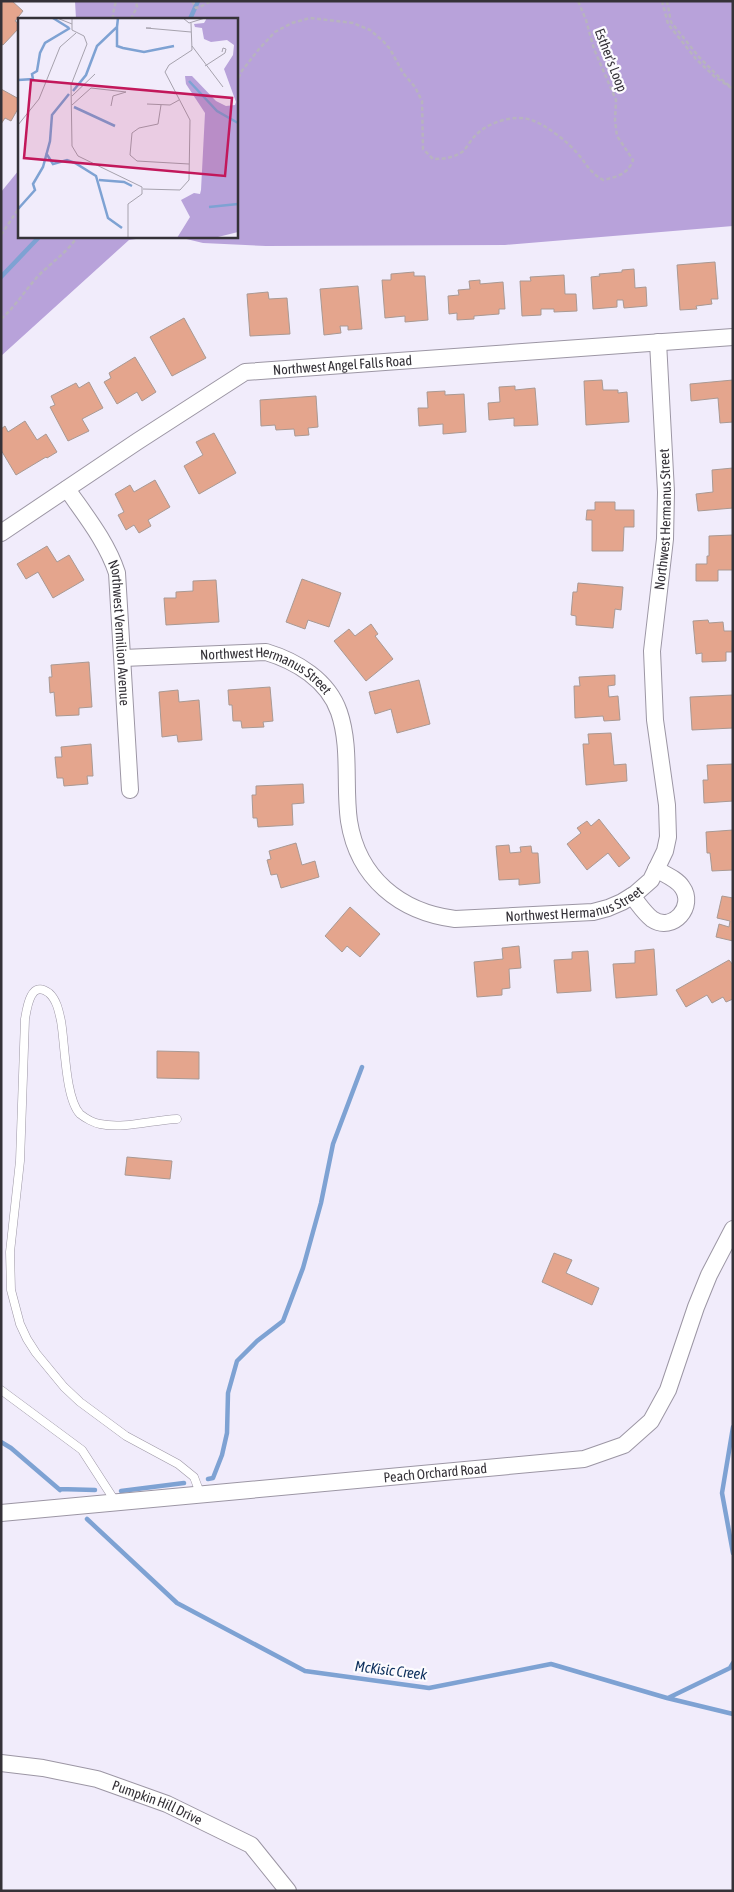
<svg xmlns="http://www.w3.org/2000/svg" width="734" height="1892" viewBox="0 0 734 1892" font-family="'Asap Condensed',sans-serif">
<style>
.forest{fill:#b8a2da}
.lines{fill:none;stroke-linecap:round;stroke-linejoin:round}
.stream{stroke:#7ea2d3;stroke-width:4.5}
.building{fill:#e4a58d;stroke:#a99993}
.service-casing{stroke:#9c96a4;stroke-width:9}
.minor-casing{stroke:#9c96a4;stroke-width:18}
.path{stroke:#b7b3bf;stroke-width:2.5;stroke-dasharray:4 2.5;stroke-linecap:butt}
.service{stroke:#fff;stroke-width:8}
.minor{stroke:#fff;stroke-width:16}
.labels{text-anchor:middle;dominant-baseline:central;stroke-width:4.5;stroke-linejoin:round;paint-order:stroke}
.street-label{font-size:14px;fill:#353238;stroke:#fcfbfe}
.water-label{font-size:15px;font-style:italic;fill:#0b2e5b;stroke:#fcfbfe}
.inset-river{fill:none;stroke:#7ea2d3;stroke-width:2.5}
.inset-road{fill:none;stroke:#a6a2ad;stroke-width:1}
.view{fill:#c2185b;fill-opacity:0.15;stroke:#c2185b;stroke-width:2.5}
.inset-edge{fill:none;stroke:#353238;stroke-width:2.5}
</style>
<rect width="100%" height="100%" fill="#f1ecfb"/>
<path class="forest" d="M75,1H733V226L505,245L266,246L203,243L174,236H236V19H76Z
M19,170V236H157L129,240L1,356V192Z"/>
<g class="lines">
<path class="stream" d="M190,19L198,1
M1,277L40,236
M733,1427L722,1493L733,1553
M1,1442L11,1448L60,1490
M208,1479L213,1478L222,1455L227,1433L228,1393L237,1361L257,1341L283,1321L303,1268L321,1203L333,1144L362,1067
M59,1489L95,1490
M121,1491L184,1483
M87,1519L177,1603L305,1671L429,1688L551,1664L667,1698L733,1714
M668,1698L730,1668L733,1663"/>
</g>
<path class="building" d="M1,1H12L23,11L15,21L19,24V28L3,45L1,44Z
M1,89L19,99V107L11,121L5,118L1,124Z
M715,262L718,299H711L712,304L696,306L697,309L680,310L677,265Z
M634,269L635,288L646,287L647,306L624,308L623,300H617V307L593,309L591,277L600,276L599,274L622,272V270Z
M414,272V276H425L428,320L405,322V316L385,318L382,280H391V274Z
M564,275L565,294H576L577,311L554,312V309H541V315L522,316L520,281H531L530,277Z
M480,280V284L503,282L505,309H499V314L474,316V319L457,320V313L449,314L448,296L459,295L458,290L470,289L469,281Z
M358,286L362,329L348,330V326H340L341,333L324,335L320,289Z
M268,292L269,299L287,298L290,334L250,336L247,294Z
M184,318L206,358L172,376L150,337Z
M135,357L156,392L142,401L137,392L117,404L104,382L111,378L109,373Z
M602,380L603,390H618V393L627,392L629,422L586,425L584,381Z
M733,380V422L720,423L718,398L691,401L690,384Z
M89,382L103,408L82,419L89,431L68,441L50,407L55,405L51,396L76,383L79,388Z
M515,386V390L535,388L538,425L514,426V418L489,420L488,403L500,402L499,387Z
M445,391V395L464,394L466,432L443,434V424L419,426L418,408H428L427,392Z
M316,396L318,427L308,428L309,435L295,436L294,429L276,430L275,425L261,426L260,400Z
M25,421L37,440L46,434L57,452L47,458L46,457L16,475L1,450V429L5,426L8,432Z
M214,433L236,473L199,494L184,466L203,455L196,442Z
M733,468V508L698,511L696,494L713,492L712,470Z
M155,480L170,507L148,520L151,526L139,533L134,525L126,530L118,515L124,512L115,494L130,485L134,492Z
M595,502H615V510H634V527H624L623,551H592V520H586L587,510H595Z
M733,535V570H718V581H696V564H707V556H709V536Z
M47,546L57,562L69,555L84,580L53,598L38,572L26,579L17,564Z
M302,579L341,593L329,627L308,620L305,629L286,622Z
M216,580L219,622L166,625L164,598H176V592L193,591V581Z
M578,583L623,587L621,610L615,609L613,628L576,625V616L571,615L573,592H577Z
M708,620L709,623L723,622L724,631H733L732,652H726V661L702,662V653L696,654L693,621Z
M371,624L378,634L375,636L393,659L366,681L334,641L349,629L355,636Z
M89,662L92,707L79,708V715L56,716L54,692L50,693L49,677H52L51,665Z
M615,675V685L608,686L609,697L618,696L620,720L604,721L603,716L575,718L574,686H580L579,677Z
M419,680L430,724L397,733L391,709L375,714L369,692Z
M270,687L273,721L263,722L264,727L242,728L241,721H233L232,705H229L228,690Z
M178,690L179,702L199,700L202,740L178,742L177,735L162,737L159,692Z
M733,695V728L692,730L690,697Z
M611,733L614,765L626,764L627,781L586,785L583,744H589L588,734Z
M91,744L93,776H87L88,784L64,786L63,778H57L55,757H62L61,747Z
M733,764V801L704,803L703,780H708L707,765Z
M303,784L304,803L292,804L293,825L258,827L257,818H253L252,795H256V786Z
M599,819L630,858L619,867L608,853L587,870L567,844L581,833L577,828L587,821L591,826Z
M733,830V870L712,871L710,853H707L706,832Z
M296,843L302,865L315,861L319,877L281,888L277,874L271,875L267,860L271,859L269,851Z
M509,845L510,853L521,852L520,847L531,846L532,853H538L540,883L519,885V879L499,880L496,846Z
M722,896L733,898V941L716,937L719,924L729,927L730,921L717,918Z
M350,907L380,934L360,957L347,946L342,952L325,936Z
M519,946L521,968L509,969L510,988L502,989V995L477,997L474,962L503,959L502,948Z
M654,949L657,995L616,998L613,964L635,963V951Z
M588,951L591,991L557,993L554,960L572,959V952Z
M729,960L733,965V999L726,1002L723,997L712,1003L707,995L686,1007L676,990Z
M157,1051L199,1052V1079L157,1078Z
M127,1157L172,1161L170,1179L125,1175Z
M554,1253L572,1260L566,1273L599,1288L592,1305L542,1282Z"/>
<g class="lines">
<g class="service-casing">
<path id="service" d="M177,1119C152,1120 125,1129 100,1124C94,1123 85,1118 80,1114C65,1098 65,1043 61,1021C59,1012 57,1000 49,993C31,979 27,1007 25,1019L20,1161L10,1252L11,1290L20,1324L27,1339L36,1353L64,1387L80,1402L126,1436L178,1464L194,1477L200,1493
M1,1390L82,1450L115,1501"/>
</g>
<g class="minor-casing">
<g id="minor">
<path id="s1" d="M67,489C85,515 107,542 117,573L130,790"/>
<path id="s2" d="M1,533L138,441L245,372L733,337"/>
<path id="s3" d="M123,658L266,652C296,661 328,680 339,712C351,747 344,786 349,821C358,878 400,912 455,919L593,912L608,908L622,902L635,894L651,880L665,851L668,837L667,805L655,720L652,651L665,539L666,492L658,342"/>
<path d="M632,896C638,903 644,913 652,919C673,933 696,906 682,887C677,879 664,874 656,869"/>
<path id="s4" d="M1,1513L584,1459L624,1445L651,1421L668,1390L696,1307L709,1275L733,1229"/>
<path id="s5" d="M1,1763L43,1768L97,1779L167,1804L251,1845L288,1891"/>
</g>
</g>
<path class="path" d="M192,1L196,8L202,6L211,1
M662,1L668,24L696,59L715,77L733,89
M667,1L671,22L699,57L721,79L731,87
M113,19V14L116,1
M131,19L137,7L136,1
M236,84L241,72L259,49L275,32L292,23L310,18L353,23L370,30L383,41L390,49L403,73L415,87L422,101L423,149L433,159C444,159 453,158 462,152C467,148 470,141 474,137C487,122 516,113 534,121C547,126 568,142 577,153C587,164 589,172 603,180C617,177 628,174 633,160L617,136L615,121L616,100L594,49L586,20L578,1
M1,235L19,208
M1,319C17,305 27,287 42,272C55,260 68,251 78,236"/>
<use href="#service" class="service"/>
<use href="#minor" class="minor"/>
</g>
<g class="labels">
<g class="street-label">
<text transform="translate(611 60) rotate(69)">Esther's Loop</text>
<text stroke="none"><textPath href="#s2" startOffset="390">Northwest Angel Falls Road</textPath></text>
<text stroke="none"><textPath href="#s3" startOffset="1078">Northwest Hermanus Street</textPath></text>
<text stroke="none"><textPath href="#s1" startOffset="158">Northwest Vermilion Avenue</textPath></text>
<text stroke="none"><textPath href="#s3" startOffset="148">Northwest Hermanus Street</textPath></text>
<text stroke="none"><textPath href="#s3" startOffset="628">Northwest Hermanus Street</textPath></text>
<text stroke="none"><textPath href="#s4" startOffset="436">Peach Orchard Road</textPath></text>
<text stroke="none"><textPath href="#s5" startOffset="162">Pumpkin Hill Drive</textPath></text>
</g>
<g class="water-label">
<text transform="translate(391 1670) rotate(7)">McKisic Creek</text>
</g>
</g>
<g transform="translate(18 18)">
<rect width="220" height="220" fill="#f1ecfb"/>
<path d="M189,0H220V214L196,220H159L172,199L163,182L176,175L182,176L183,172L187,95L168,66L167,58H174L198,83L208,88L217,87L218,84L206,51L215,37L216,27L209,22L193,24L186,21L184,10L177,9L176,6L186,5Z" fill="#b8a2da"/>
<path class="inset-river" d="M35,0L51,10M99,9V28L105,30L126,34L156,28M0,62L15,61L14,56L19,53L22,35L27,25L52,10M171,63L199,93L220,105M55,73L68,57L79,28L99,9L100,0M56,89L97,108M28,135L35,146L49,142L57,145L78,158L90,200L104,210M81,162L106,164L114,168M191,189L220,186M0,191L17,172L15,166L25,149L32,123L34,97L51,76"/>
<path class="inset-road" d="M39,0L54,6M54,0V12L66,18L69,26L53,67L54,128L60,138L124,169V176L110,186V220M165,0L171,5L187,0M133,10H128L173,14M174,28L205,69M187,48L207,35L208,31L205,30L204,34M54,78L77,56M129,86L152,87L161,82M54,87L73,70L108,74L95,78L93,88M143,87L140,106L121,110L114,115L112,137L119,143L171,146M0,107L21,81L42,29L58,15M125,171L162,172L171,162L172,102L147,54L151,47L174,32L173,5"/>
<path class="view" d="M13,62L214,80L207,158L6,140Z"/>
<rect width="220" height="220" class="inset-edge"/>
</g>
<rect width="734" height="1892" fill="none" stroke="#353238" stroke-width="5"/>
</svg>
